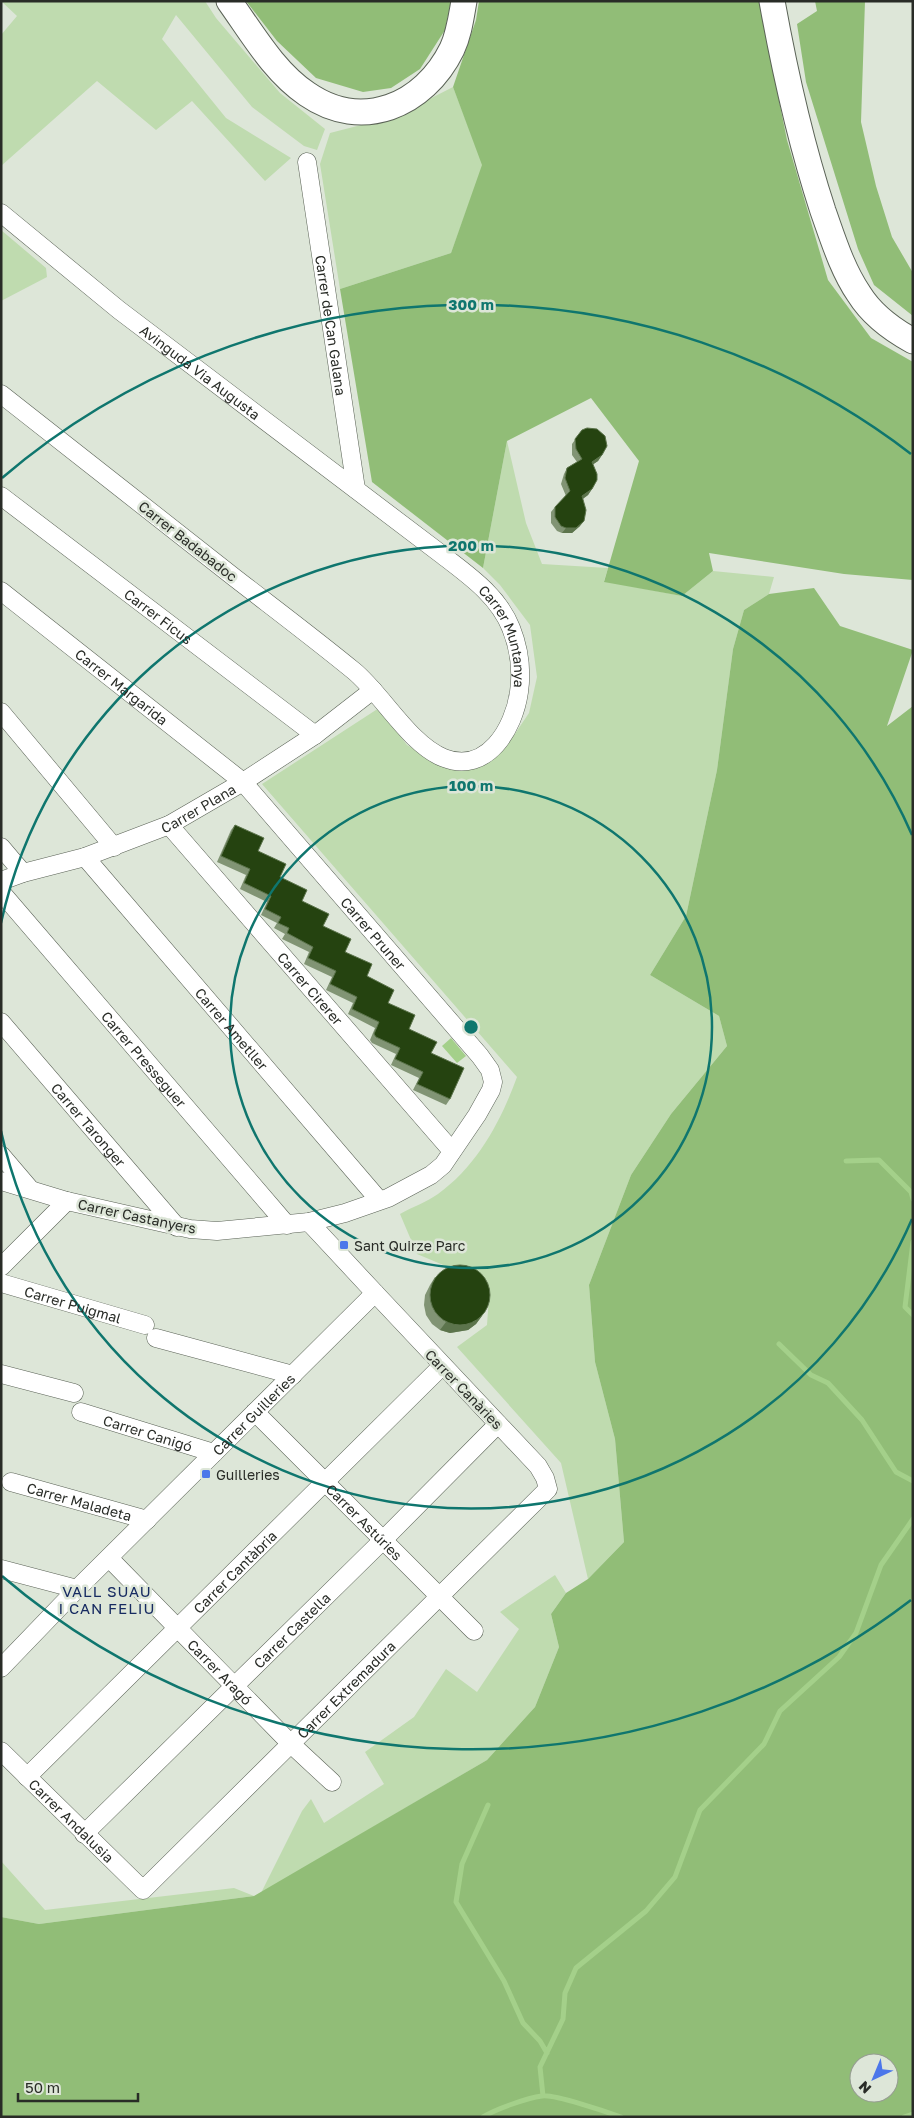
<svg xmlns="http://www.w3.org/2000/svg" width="914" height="2118" viewBox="0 0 914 2118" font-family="'Golos Text',sans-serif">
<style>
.green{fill:#bfdbaf}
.forest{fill:#91bd77;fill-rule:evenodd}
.water{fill:#a4d08a}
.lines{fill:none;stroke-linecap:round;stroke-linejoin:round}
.stream{stroke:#a4d08a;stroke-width:5}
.street-casing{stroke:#5a6256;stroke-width:19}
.secondary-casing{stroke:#5a6256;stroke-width:27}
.street{stroke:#fff;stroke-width:18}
.secondary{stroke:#fff;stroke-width:25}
.wall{fill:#819474}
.shaded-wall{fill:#5c744c}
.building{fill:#254310;stroke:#5c744c}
.ring{fill:none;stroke:#0f766e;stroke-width:2.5}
.poi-dot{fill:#4c77ea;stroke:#dde6d8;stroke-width:2}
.labels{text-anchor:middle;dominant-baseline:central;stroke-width:5;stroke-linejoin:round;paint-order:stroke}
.street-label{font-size:14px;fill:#292c27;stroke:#dde6d8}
.poi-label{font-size:14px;fill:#292c27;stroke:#dde6d8;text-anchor:start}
.neighbourhood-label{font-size:15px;letter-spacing:1px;fill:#172b61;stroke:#dde6d8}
.centre{fill:#0f766e;stroke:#dde6d8;stroke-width:2.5}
.ring-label{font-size:15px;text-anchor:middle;font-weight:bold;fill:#0f766e;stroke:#dde6d8;stroke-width:5;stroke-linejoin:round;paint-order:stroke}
</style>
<rect width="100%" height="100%" fill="#dde6d8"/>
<path class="green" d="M1,1H205L216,18L280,93L325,129L317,150L304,146L252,107L176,15L162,39L226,118L291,158L265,181L192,101L156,130L97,81L1,166V35L17,16Z
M453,87L483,165L451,253L340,289L320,164L330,133L396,116Z
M1,230L46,268L47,277L1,301Z
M507,441L526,523L542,564L608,568L604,581L682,596L713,571L774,577L769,594L744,610L733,649L717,770L686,916L650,975L719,1016L727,1046L671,1114L631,1175L589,1285L595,1362L615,1439L624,1542L588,1579L561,1463L457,1347L487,1325L489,1297L470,1271L448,1267L417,1254L400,1214C412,1207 427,1202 438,1194C477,1166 501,1121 517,1077L262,784L379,708L407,745L432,759L486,762L506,747L529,713L537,677L530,625L500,585L483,568Z
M555,1575L566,1593L551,1614L559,1647L535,1707L487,1760L261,1893L302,1811L311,1799L324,1823L384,1784L365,1752L414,1717L446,1669L477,1692L519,1629L500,1612Z
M1,1861L45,1910L234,1888L254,1896L39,1924L1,1917Z"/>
<path class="forest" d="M246,1H451L445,30L420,69L391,88L363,92L316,78L277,41Z
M479,1H759L787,140L828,280L871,338L913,362V580L844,574L709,553L713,571L682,596L604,582L639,461L591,398L507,441L483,568L372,482L340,289L451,253L482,165L453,87L476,20Z
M815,1H865L861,122L876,186L892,237L913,273V316L874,285L858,249L806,82L797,24L817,11Z
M814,588L840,626L913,650L887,726L913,706V2117H1V1917L39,1924L254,1896L487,1760L535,1707L559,1647L551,1614L566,1593L588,1579L624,1542L615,1439L595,1362L589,1285L631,1175L671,1114L727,1046L719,1016L650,975L686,916L717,770L733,649L744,610L769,594ZM859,2063H889V2093H859Z"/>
<path class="water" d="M451,1038L466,1056L457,1063L442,1046Z"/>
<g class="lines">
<path class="stream" d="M846,1161L879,1160L911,1192L913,1199
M913,1242L905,1307L913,1315
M779,1344L811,1375L828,1383L862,1420L896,1472L913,1481
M488,1805L462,1864L456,1902L504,1981L523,2023L540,2041L547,2053
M543,2096L540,2067L563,2019L565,1993L576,1968L646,1911L675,1877L700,1810L764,1744L780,1711L839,1657L856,1633L881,1565L913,1519
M483,2117C496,2109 527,2098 542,2096C554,2094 607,2112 621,2117
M904,2117L913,2114"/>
<g class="street-casing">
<g id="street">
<path id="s1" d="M307,162L356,489"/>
<path id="s2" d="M1,213L119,310L441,554C468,575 498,595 511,628C519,648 522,671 519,692C514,728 487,775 444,758C410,745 382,694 354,671C315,639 275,609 235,578C157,517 79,455 1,394"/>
<path id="s3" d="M1,496L315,735"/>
<path id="s4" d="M1,591L243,782L480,1056L490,1070L493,1082L491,1090L477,1115L443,1165L431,1175L388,1198L345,1213L309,1222L217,1231L190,1229L67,1201L1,1181"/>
<path d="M1,712L114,847"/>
<path id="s5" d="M169,825L452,1151"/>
<path d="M1,847L23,873"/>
<path id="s6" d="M85,857L379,1200"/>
<path id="s7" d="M1,881L23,873L85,857L169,825L243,782L315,735L373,690"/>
<path id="s8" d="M1,892L287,1225"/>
<path id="s9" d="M1,1022L177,1227"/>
<path d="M1,1155L30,1189"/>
<path d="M1,1267L67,1201"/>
<path id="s10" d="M1,1283L145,1325"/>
<path d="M156,1338L293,1375"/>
<path d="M1,1374L74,1393"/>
<path id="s11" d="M81,1412L214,1453"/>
<path id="s12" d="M255,1412L474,1631"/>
<path id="s13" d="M11,1482L147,1520"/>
<path id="s14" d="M109,1558L291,1744L332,1782"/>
<path d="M1,1569L77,1589"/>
<path id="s15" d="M1,1668L77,1589L375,1293L309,1222"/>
<path id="s16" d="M1,1751L143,1890L548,1489L545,1478L538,1466L375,1293"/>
<path id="s17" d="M27,1777L442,1366"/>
<path id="s18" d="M84,1834L383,1540L498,1424"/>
</g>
</g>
<g class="secondary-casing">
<path id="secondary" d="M229,1C252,33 274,72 307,94C362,132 424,106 452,49C459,34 461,18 464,1
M772,1C785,73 800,141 823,211C833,239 842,269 859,294C872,315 891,329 913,341"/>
</g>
<use href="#street" class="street"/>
<use href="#secondary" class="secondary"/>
</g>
<path class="wall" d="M582,430L602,455L598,461L593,464L592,489L588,495L583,499L580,526L572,533H562L557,531L551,523V512L555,507L566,496L561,484L564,474L567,468L577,462L572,455V444Z
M235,825L258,851L280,877L302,901L367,976L409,1029L431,1053L450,1099L446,1105L413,1090L419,1078L391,1065L396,1054L372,1043L370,1040L375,1028L348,1014L353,1003L326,990L332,977L304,964L309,952L282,939L285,934L274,928L277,923L261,915L267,902L240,889L246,875L217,862L231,830Z
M435,1277L487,1308L476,1324L468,1330L450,1333L440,1330L432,1324L426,1315L424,1305L425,1295L430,1285Z"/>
<path class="shaded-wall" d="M602,455L598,461L588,468L592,462Z
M592,489L588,495L578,502L582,496Z
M584,521L580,526L572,533H562L566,528Z
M482,1316L476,1324L468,1330L450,1333L440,1330L446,1322Z"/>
<path class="building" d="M587,428L597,429L605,436L607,446L602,455L592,462L597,474V480L592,489L582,496L586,510L584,521L576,528H566L561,526L555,517V507L570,491L565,478L567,468L582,459L576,449L575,439L582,430Z
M235,825L264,838L258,851L286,864L280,877L307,890L302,901L329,914L323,926L351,939L345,952L372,964L367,976L394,990L388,1003L415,1015L409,1029L437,1042L431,1053L464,1068L450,1099L417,1084L423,1072L395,1059L400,1048L376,1037L374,1034L379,1022L352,1009L357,997L330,984L336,971L308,958L313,947L287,933L289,928L278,923L281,917L265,909L271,896L244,883L250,869L221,856Z
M430 1295a30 30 0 1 1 60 0a30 30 0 1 1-60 0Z"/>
<g class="ring">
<circle cx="471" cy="1027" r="241"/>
<path d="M912 1219A481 481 0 0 1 1 1131M1 923A481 481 0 0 1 912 835"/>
<path d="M911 1600A722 722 0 0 1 2 1576M2 478A722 722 0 0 1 911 454"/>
</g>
<g class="poi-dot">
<rect x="339" y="1240" width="10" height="10" rx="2.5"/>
<rect x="201" y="1469" width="10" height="10" rx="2.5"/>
</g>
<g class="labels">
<g class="street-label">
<text stroke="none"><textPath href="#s1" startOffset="165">Carrer de Can Galana</textPath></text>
<text stroke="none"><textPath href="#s2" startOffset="255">Avinguda Via Augusta</textPath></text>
<text transform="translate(188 541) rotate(38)">Carrer Badabadoc</text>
<text stroke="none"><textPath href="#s3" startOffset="198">Carrer Ficus</textPath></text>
<text stroke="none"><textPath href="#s2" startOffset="665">Carrer Muntanya</textPath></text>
<text stroke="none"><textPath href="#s4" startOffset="154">Carrer Margarida</textPath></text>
<text stroke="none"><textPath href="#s7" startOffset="211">Carrer Plana</textPath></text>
<text stroke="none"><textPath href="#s4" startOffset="508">Carrer Pruner</textPath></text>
<text stroke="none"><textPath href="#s5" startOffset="216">Carrer Cirerer</textPath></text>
<text stroke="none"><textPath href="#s6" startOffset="226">Carrer Ametller</textPath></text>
<text stroke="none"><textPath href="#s8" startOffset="220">Carrer Presseguer</textPath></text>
<text stroke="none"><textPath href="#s9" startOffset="135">Carrer Taronger</textPath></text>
<text transform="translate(137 1216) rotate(12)">Carrer Castanyers</text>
<text stroke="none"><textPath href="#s10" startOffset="75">Carrer Puigmal</textPath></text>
<text transform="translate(464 1389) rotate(46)">Carrer Canàries</text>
<text stroke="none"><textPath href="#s15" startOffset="358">Carrer Guilleries</textPath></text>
<text stroke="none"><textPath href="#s11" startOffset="70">Carrer Canigó</textPath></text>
<text stroke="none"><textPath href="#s13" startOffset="71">Carrer Maladeta</textPath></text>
<text stroke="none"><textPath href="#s12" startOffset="155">Carrer Astúries</textPath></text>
<text stroke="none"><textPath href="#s17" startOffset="292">Carrer Cantàbria</textPath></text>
<text stroke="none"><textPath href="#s18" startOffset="291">Carrer Castella</textPath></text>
<text stroke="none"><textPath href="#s14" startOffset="159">Carrer Aragó</textPath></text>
<text stroke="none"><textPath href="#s16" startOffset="484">Carrer Extremadura</textPath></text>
<text stroke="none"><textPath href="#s16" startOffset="99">Carrer Andalusia</textPath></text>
</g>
<g class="poi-label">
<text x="354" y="1245">Sant Quirze Parc</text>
<text x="216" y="1474">Guilleries</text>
</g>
<g class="neighbourhood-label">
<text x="107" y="1591">VALL SUAU<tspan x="107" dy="17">I CAN FELIU</tspan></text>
</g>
</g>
<circle cx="471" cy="1027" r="8" class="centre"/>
<g class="ring-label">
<text x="471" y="310">300 m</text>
<text x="471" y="551">200 m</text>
<text x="471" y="791">100 m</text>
</g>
<rect width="914" height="2118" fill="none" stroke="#292c27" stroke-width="5"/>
<g transform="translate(874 2078) rotate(224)"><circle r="24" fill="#dde6d8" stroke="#959c91"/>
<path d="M0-4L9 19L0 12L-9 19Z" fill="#4c77ea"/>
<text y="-8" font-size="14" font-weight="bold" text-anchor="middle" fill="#292c27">N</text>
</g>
<path d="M18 2093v8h120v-8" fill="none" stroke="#292c27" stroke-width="2.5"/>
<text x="25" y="2093" font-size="15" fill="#292c27" stroke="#dde6d8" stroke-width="4" paint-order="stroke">50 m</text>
</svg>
